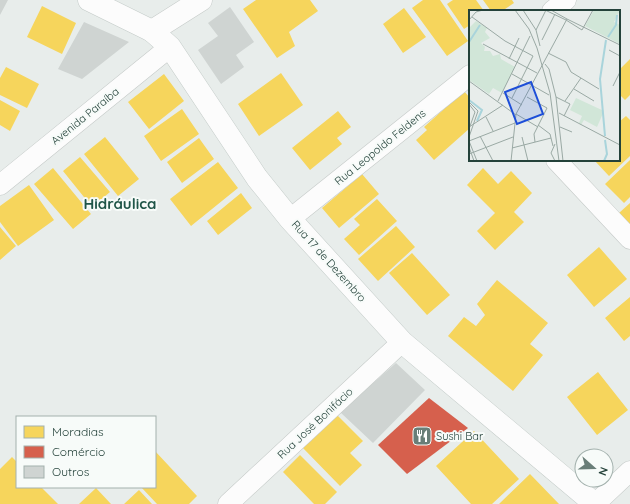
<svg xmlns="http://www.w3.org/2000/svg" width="630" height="504" viewBox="0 0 630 504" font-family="Quicksand,sans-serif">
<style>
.homes{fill:#f6d55c}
.shops{fill:#d6604d}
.building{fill:#cfd4d2}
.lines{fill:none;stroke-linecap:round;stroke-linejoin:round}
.minor-casing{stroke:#c5cac8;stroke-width:21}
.tertiary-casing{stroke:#c5cac8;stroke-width:23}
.secondary-casing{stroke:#c3cbc8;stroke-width:23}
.minor{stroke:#fcfcfc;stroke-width:20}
.tertiary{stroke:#fcfcfc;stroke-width:22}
.secondary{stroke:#fcfcfc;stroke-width:22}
.labels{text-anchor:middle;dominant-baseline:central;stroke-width:4;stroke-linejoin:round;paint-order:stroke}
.street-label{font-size:11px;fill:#24423a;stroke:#f7fbf9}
.poi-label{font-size:11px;fill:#24423a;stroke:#f7fbf9;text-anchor:start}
.district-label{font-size:15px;font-weight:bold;fill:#1f5548;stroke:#f7fbf9}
.inset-river{fill:none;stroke:#a9d4db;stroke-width:2}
.inset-road{fill:none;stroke:#9aa9a4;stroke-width:1}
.view{fill:#1d4ed8;fill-opacity:0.15;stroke:#1d4ed8;stroke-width:2}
.inset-edge{fill:none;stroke:#24423a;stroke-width:2}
</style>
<rect width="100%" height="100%" fill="#e8edeb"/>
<path class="homes" d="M256,0H310L318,11L289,32L295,46L277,58L243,9Z
M423,0H440L468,41L447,56L412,8Z
M453,0H476L484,11H470V25L464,29L447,4Z
M483,0H512L514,3L502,11H491Z
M42,6L76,23L62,54L27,37Z
M404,8L426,37L403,53L383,24Z
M630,59V95L625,100L619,94V70Z
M6,67L39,84L27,108L0,95V78Z
M281,73L303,105L259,136L238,104Z
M164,74L184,101L149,129L128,102Z
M464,91L470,98V128L434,160L416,140L427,130L424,127Z
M0,100L20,111L10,131L0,125Z
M182,109L199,134L161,161L144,136Z
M338,111L351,127L337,138L342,144L310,170L292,148Z
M626,116L630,120V156L609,176L594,160H619V122Z
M105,137L139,179L118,196L84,154Z
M199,138L214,159L182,183L167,162Z
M80,157L110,192L92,207L63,171Z
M630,160V197L624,203L605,184Z
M218,162L238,188L191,226L170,199Z
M53,168L91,214L73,229L34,184Z
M483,168L498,184L511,171L532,193L514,212L524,222L495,250L477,231L495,213L467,185Z
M362,174L379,194L339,228L322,208Z
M29,185L54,220L18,246L0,222V206Z
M241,193L252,208L218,235L207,221Z
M377,199L397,221L359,255L344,239L360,225L354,219Z
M630,203V224L619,213Z
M396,226L415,247L378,281L358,259Z
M0,227L16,246L0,260Z
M599,247L627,279L594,307L567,275Z
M412,253L450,295L427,315L389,273Z
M497,280L548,323L530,344L543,355L513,391L448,336L464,317L476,326L485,315L477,304Z
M630,297V336L624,341L605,318Z
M598,372L628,410L597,435L567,397Z
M336,414L363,441L350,453L362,465L340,486L302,447Z
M474,431L519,479L492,504H471L436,466Z
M155,451L197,496L189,504H157L141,487H155Z
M300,455L337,492L325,504H314L283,472Z
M12,457L17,462V487H41L58,504H0V469Z
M530,474L559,504H499Z
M96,488L111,504H79Z
M139,490L152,504H124Z"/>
<path class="shops" d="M429,398L468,428L407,474L378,445Z"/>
<path class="building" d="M0,0H8L0,15Z
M230,7L254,42L236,55L244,67L221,84L198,50L218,36L208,23Z
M84,22L129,42L82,79L58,69Z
M396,363L425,390L373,443L340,412Z"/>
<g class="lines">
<g class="minor-casing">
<path id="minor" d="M552,11L566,0
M556,160L630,239
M0,185L170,47
M290,219L470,75
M228,504L402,342
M595,504L630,471"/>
</g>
<g class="tertiary-casing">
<path id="tertiary" d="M152,31L201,0"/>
</g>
<g class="secondary-casing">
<path id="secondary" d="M89,0L152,31L170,47L257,178L290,219L402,342L595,504"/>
</g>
<use href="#minor" class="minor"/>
<use href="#tertiary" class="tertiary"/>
<use href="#secondary" class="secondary"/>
</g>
<defs>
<g id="restaurant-square" transform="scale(1)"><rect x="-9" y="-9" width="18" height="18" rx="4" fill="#697e78" stroke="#f7fbf9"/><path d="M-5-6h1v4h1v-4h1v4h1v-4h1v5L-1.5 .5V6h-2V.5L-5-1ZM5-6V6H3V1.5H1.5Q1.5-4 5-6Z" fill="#fff"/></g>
</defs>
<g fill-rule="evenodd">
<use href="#restaurant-square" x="422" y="436"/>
</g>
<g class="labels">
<g class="street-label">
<text transform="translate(85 116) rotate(-39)">Avenida Paraíba</text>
<text transform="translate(380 147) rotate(-39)">Rua Leopoldo Feldens</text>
<text transform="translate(329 261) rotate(48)">Rua 17 de Dezembro</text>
<text transform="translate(315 423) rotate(-43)">Rua José Bonifácio</text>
</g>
<g class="poi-label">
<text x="436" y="436">Sushi Bar</text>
</g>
<g class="district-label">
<text x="120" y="203">Hidráulica</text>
</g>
</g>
<g transform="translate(469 10)">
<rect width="151" height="151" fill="#e8edeb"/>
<path d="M125,0H151L145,12L151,15V34L116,16ZM7,11L18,18L16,22L21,28L12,33L16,37L15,41H21L24,46L31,44L32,49L46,57L33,83L24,78L20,84L0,70V18ZM107,88L135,101L128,117L115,110L112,115L110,113L113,106L101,100Z" fill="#d1e6d8"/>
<path class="inset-river" d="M139,27L147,15L148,5M0,32L11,15M0,90L13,100L8,111M136,126L131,69L137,30M135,151L138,144L136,130"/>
<path class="inset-road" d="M46,0L60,19L68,38L81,83L90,151M54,0L67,20L71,36M76,0L97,10M3,7L36,31L64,46L43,88M98,9L151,35M0,10L7,2L14,0M97,10L113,20L124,0M67,20L77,0M73,30L86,4M14,34L68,63M140,40L151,46M79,43L97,52L102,62L130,79M40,49L50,28M76,54L80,59L87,87L94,151M43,64L80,85M0,71L47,105M144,76L151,62M105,79L125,91M34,83L53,95M58,87L78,98L65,124L66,132M87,87L101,94L95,106M29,91L61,26M96,91L112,68M0,92L9,101L0,127M0,94L6,102L0,119M90,103L151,135M47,104L69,117M17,107L24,121M69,115L81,124L84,136M0,117L34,95M91,117L103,122M11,126L24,151M53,127L59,151M0,131L46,113M0,131L8,151M0,137L5,151M43,138L82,128M0,144L44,127M42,151L47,104L98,9L82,0M86,151L82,143L86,134"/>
<path class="view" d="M62,72L74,104L48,114L36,82Z"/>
<rect width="151" height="151" class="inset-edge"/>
</g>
<rect x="16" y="416" width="140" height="72" fill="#f7fbf9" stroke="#a3b1ad"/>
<rect x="24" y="426" width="20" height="12" fill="#f6d55c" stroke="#a3b1ad"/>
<text x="52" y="436" font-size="12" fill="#24423a">Moradias</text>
<rect x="24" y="446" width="20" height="12" fill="#d6604d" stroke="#a3b1ad"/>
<text x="52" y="456" font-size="12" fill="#24423a">Comércio</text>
<rect x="24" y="466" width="20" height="12" fill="#cfd4d2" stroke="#a3b1ad"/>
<text x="52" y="476" font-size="12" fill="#24423a">Outros</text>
<g transform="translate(594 468) rotate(110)"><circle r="19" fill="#f7fbf9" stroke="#a3b1ad"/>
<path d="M0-3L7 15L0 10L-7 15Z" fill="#697e78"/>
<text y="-6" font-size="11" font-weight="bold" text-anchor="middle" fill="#24423a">N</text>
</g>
</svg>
